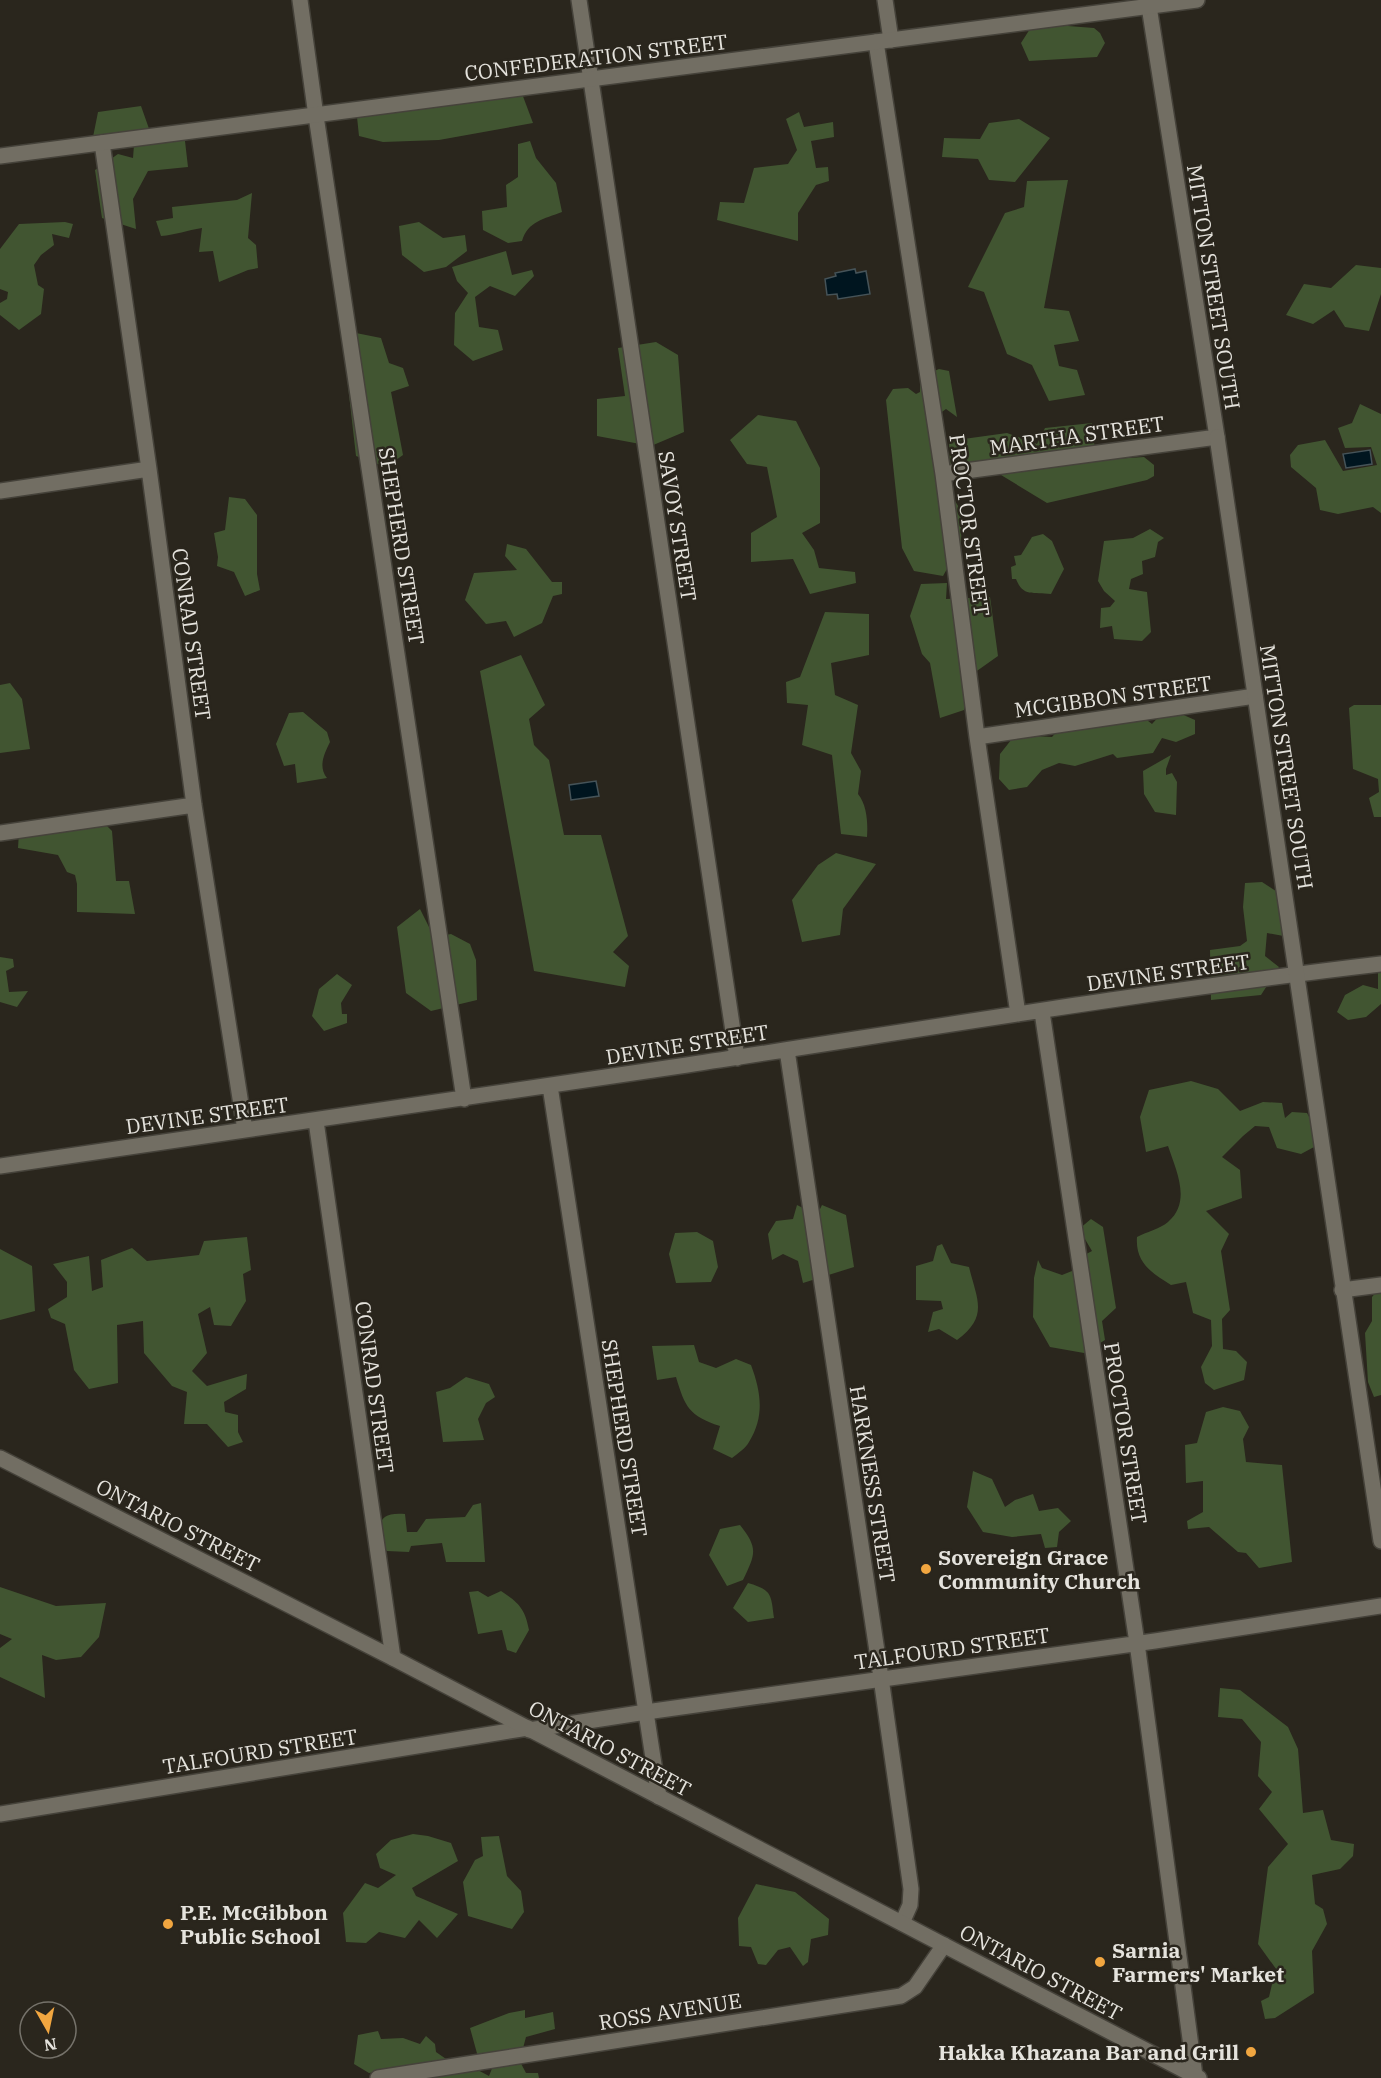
<svg xmlns="http://www.w3.org/2000/svg" width="1381" height="2078" viewBox="0 0 1381 2078" font-family="'IBM Plex Serif',serif">
<style>
.green{fill:#415531}
.water{fill:#00151f;stroke:#455358;stroke-width:1.5}
.lines{fill:none;stroke-linecap:round;stroke-linejoin:round}
.minor-casing{stroke:#45423a;stroke-width:18}
.tertiary-casing{stroke:#45423a;stroke-width:18}
.secondary-casing{stroke:#45423a;stroke-width:18}
.minor{stroke:#726e63;stroke-width:15}
.tertiary{stroke:#726e63;stroke-width:15}
.secondary{stroke:#726e63;stroke-width:15}
.poi-dot{fill:#f1a640;stroke:#2a261d;stroke-width:2}
.labels{text-anchor:middle;dominant-baseline:central;stroke-width:5;stroke-linejoin:round;paint-order:stroke}
.street-label{font-size:21px;fill:#e5e3dd;stroke:#2a261d}
.poi-label{font-size:21px;font-weight:bold;fill:#e5e3dd;stroke:#2a261d;text-anchor:start}
</style>
<rect width="100%" height="100%" fill="#2a261d"/>
<path class="green" d="M1035,21L1055,25L1094,28L1100,33L1105,43L1097,57L1029,61L1021,43Z
M521,91L533,123L439,140L383,142L359,136L357,117L366,113L471,103L490,95Z
M141,106L153,140L185,141L188,167L148,171L133,199L136,229L102,218L95,170L118,154L133,158L134,145L93,137L98,112Z
M799,112L804,127L833,122L834,137L811,141L816,168L828,167L829,181L816,185L798,213V241L717,220L720,202L744,203L754,168L788,164L797,150L786,119Z
M1019,119L1050,138L1015,182L989,180L978,159L942,157L944,138L980,139L989,123Z
M530,141L536,158L556,183L562,212C544,219 528,221 522,241L508,243L483,230L482,211L507,207L506,185L518,177V144Z
M1068,180L1044,308L1069,311L1079,341L1054,345L1059,366L1077,370L1085,395L1049,401L1032,365L1007,354L984,292L968,287L1005,213L1024,207L1027,181Z
M252,193L248,238L256,245L258,268L248,270L219,282L213,251L199,252L202,228C187,230 176,235 161,236L156,221L173,218L172,207L237,200Z
M65,222L73,224L69,238L52,234L54,245L41,255L34,265L38,285L44,289L41,314L19,330L0,315V303L7,299L8,292L0,289V249L19,224Z
M419,222L443,238L465,235L467,251L446,267L424,272L402,255L399,226Z
M506,251L512,275L532,270L534,276L515,296L490,286L475,297L479,327L498,330L503,350L473,361L454,345L455,313L468,293L457,281L452,267Z
M1356,265L1381,268V294L1369,331L1345,327L1334,310L1313,324L1286,315L1304,284L1331,288Z
M356,333L381,338L389,363L403,368L409,386L391,392L403,455L386,467L356,456L343,342Z
M656,342L678,355L684,432L651,446L597,436V399L625,396L618,348Z
M939,369L949,371L957,417L946,409L939,414L940,422L945,430L948,468L937,473L962,512L961,544L943,576L914,571L902,548L886,400L893,389L908,388L916,394L920,392V377Z
M1360,404L1381,414V513L1373,507L1338,514L1320,510L1316,488L1291,467L1290,455L1298,445L1325,440L1343,471L1377,465L1371,447L1345,448L1338,428L1352,423Z
M758,415L796,421L820,468V523L802,533L814,550L819,568L855,572L856,583L810,594L793,559L751,562V533L777,517L767,467L747,464L730,440Z
M1092,423L1096,460L1144,457L1154,465V476L1147,480L1047,503L996,472L950,468L949,441L1007,433L1037,444L1045,428Z
M229,497L245,499L257,515V574L260,590L245,596L234,572L217,566L218,557L214,533L225,530Z
M1150,529L1164,538L1158,542L1155,557L1142,561L1143,574L1131,579L1129,589L1147,592L1151,632L1142,641L1114,639L1112,626L1100,628L1101,608L1110,607L1115,601L1104,591L1098,581L1104,541L1133,538Z
M1043,534L1052,541L1064,569L1051,594C1033,592 1023,597 1016,579H1012L1011,567L1016,565L1014,556L1021,555L1032,537Z
M507,544L526,549L552,582H562V594L553,596L542,623L514,637L506,621L486,624L465,600L474,573L517,570L505,556Z
M947,583L946,599L990,597L998,656L974,673L964,710L940,718L930,663L922,654L910,616L921,584Z
M825,612L869,614V655L831,663L835,695L858,705L851,753L861,771L858,794C867,805 868,823 867,837L841,834L832,755L802,745L808,705L787,703L786,682L800,677Z
M521,655L545,705L529,719L534,745L549,760L564,835H601L628,936L613,952L629,966L625,987L534,971L480,671Z
M10,683L22,699L30,749L0,753V685Z
M1354,705H1381V817H1374L1369,798L1379,792L1378,779L1353,769L1349,708Z
M1134,710L1152,724L1163,712L1179,713L1195,720V734L1176,742L1162,738L1153,753L1117,758L1113,754L1075,766L1059,763L1042,770L1027,787L1009,790L999,779L1000,754L1015,735L1052,737L1066,721Z
M303,712L327,732L330,742C324,754 318,767 327,778L297,783L295,764L284,766L276,744L289,713Z
M1171,755L1166,769V775L1172,773L1177,782L1176,815L1155,812L1144,794L1143,771Z
M104,823L112,831L116,881H129L135,914L77,912V884L75,875L67,872L58,855L18,848L19,832Z
M836,853L876,864L843,909L840,935L802,942L792,900L818,865Z
M1262,882L1279,893L1289,937L1267,933L1265,956L1279,967L1261,995L1211,1000L1210,950L1240,946L1247,941L1243,907L1245,883Z
M420,909L434,937L451,934L470,944L476,960L477,1000L431,1011L406,993L397,927Z
M0,957L13,959L14,967L6,971L9,992L28,991L17,1007L0,1002Z
M1381,970V1004L1366,1017L1348,1020L1337,1012L1345,995L1363,985L1378,989V971Z
M337,974L352,985L341,1003L342,1014H347V1023L324,1031L312,1016L319,989Z
M1191,1081L1218,1089L1240,1111L1263,1102L1282,1103L1285,1118L1292,1112L1307,1113L1315,1128L1314,1147L1301,1154L1277,1148L1269,1127L1255,1126L1243,1136L1222,1157L1240,1170L1242,1198L1206,1211L1229,1234L1221,1251L1230,1310L1222,1319L1223,1349L1236,1351L1247,1362L1244,1380L1214,1390L1205,1383L1201,1367L1212,1346L1211,1320L1193,1313L1186,1282L1171,1285C1152,1273 1135,1263 1137,1237C1146,1232 1160,1229 1168,1222C1192,1202 1176,1170 1168,1146L1146,1152L1140,1117L1149,1090Z
M797,1205L817,1215L822,1205L846,1215L854,1267L803,1283L798,1261L783,1254L772,1260L768,1234L776,1221L793,1219Z
M1091,1219L1103,1227L1116,1308L1102,1321L1105,1340L1084,1353L1050,1347L1033,1317L1034,1278L1038,1260L1042,1268L1062,1275L1072,1271L1073,1261L1092,1251L1079,1229Z
M697,1232L713,1241L718,1267L711,1282L676,1283L669,1254L675,1233Z
M247,1237L251,1270L243,1274L246,1301L231,1326L214,1325L210,1307L198,1314L207,1353L192,1371L207,1386L247,1374L246,1389L224,1402L225,1412L238,1415V1432L243,1442L228,1447L207,1424H184L187,1392L172,1386L144,1353L143,1321L117,1325L118,1383L89,1389L74,1370L65,1324L51,1318L48,1309L67,1297V1282L53,1264L89,1256L92,1291L103,1287L101,1260L132,1248L147,1261L199,1255L204,1241Z
M942,1244L951,1263L969,1267C977,1300 989,1316 957,1340L939,1329L928,1332L933,1312L943,1309L941,1301L916,1300V1266L933,1261L937,1246Z
M0,1249L32,1266L35,1311L0,1320Z
M1381,1286V1395L1374,1397L1368,1382L1365,1333L1372,1321V1297Z
M694,1345L699,1362L716,1368L736,1359L751,1365C761,1392 765,1416 749,1442C746,1448 737,1454 732,1458L713,1449L720,1426C689,1416 685,1407 676,1377L657,1380L652,1346Z
M466,1377L489,1384L495,1397L486,1403L478,1419L484,1440L443,1442L436,1392L450,1388Z
M1223,1407L1240,1411L1249,1427L1243,1439L1246,1462L1282,1465L1292,1562L1259,1568L1246,1553L1238,1552L1209,1527L1188,1529L1187,1521L1203,1512V1481L1186,1483L1185,1445L1197,1443L1206,1412Z
M973,1471L992,1479L1005,1507L1015,1500L1033,1494L1039,1511L1058,1508L1071,1521L1059,1532L1057,1547L1045,1548L1041,1534L1012,1537L983,1532L967,1507Z
M481,1503L485,1562H446L442,1543L411,1546L409,1552L387,1551L380,1545C378,1522 379,1512 405,1514L407,1532H417L426,1519L465,1517L473,1505Z
M740,1525C759,1549 755,1554 743,1580L727,1586L709,1555L720,1529Z
M748,1583C772,1590 771,1594 774,1618L748,1622L733,1608Z
M0,1587L56,1606L106,1603L99,1637L81,1657L56,1660L42,1655L45,1698L0,1677V1648L12,1639L0,1634Z
M478,1591L488,1597L501,1591C519,1603 525,1609 529,1630L516,1653L507,1650L502,1630L478,1634L469,1592Z
M1220,1688L1240,1690L1288,1727L1298,1749L1303,1813L1323,1810L1331,1840L1354,1844L1353,1856L1340,1869L1312,1875L1315,1904L1323,1909L1327,1924L1312,1951L1314,1993L1275,2018L1265,2019L1261,2001L1269,1997L1273,1980H1284L1258,1944L1268,1867L1288,1844L1259,1809L1272,1792L1258,1776L1261,1742L1242,1719L1218,1717Z
M413,1834L428,1836L451,1843L458,1861L412,1888L416,1896L458,1914L437,1938L419,1920L405,1938L379,1932L366,1943L346,1942L343,1913L365,1883L378,1888L396,1875L380,1868L376,1854L391,1840Z
M499,1836L507,1876L521,1891L524,1912L512,1929L468,1916L463,1882L475,1860L483,1856L481,1837Z
M756,1884L795,1892L829,1919L828,1935L811,1939L808,1962L803,1966L790,1947L778,1950L766,1965L758,1964L751,1947L739,1946L738,1918Z
M525,2010V2018L553,2012L555,2029L526,2037L522,2052L478,2057L470,2028L509,2013Z
M378,2031L381,2039L403,2038L420,2044L426,2036L435,2044L436,2052L449,2061L369,2073L354,2064L358,2035Z
M516,2054L526,2073H538L539,2078H374L472,2067L489,2076L497,2056Z"/>
<path class="water" d="M855,269L856,273L866,271L870,294L838,299L837,294L827,295L825,279L836,276L835,273Z
M1370,450L1372,464L1346,468L1343,454Z
M596,781L599,796L571,800L569,785Z"/>
<g class="lines">
<g class="minor-casing">
<path id="minor" d="M300,0L316,116L464,1099
M579,0L737,1058
M885,0L891,40
M876,42L943,474L977,737L1018,1014
M102,143L149,469L194,805L245,1130
M943,474L1217,437L1148,0
M0,491L149,469
M977,737L1255,696
M0,833L194,805
M1042,1012L1137,1643L1195,2076
M787,1050L881,1678L911,1889L910,1905L902,1923
M550,1086L659,1797
M316,1121L393,1658
M0,1166C229,1133 458,1100 687,1065C918,1030 1149,991 1381,964
M1342,1290L1381,1285
M529,1730L646,1712L1155,1641L1381,1606
M0,1814L528,1728
M378,2078L901,1996L915,1987L944,1945"/>
</g>
<g class="tertiary-casing">
<path id="tertiary" d="M1217,437C1272,805 1324,1174 1381,1541
M0,1458L393,1658L1199,2078"/>
</g>
<g class="secondary-casing">
<path id="secondary" d="M0,156L1197,0"/>
</g>
<use href="#minor" class="minor"/>
<use href="#tertiary" class="tertiary"/>
<use href="#secondary" class="secondary"/>
</g>
<g class="poi-dot">
<circle cx="926" cy="1569" r="6"/>
<circle cx="168" cy="1924" r="6"/>
<circle cx="1100" cy="1962" r="6"/>
<circle cx="1251" cy="2052" r="6"/>
</g>
<g class="labels">
<g class="street-label">
<text transform="translate(596 57) rotate(-7)">CONFEDERATION STREET</text>
<text transform="translate(1214 287) rotate(81)">MITTON STREET SOUTH</text>
<text transform="translate(1077 435) rotate(-8)">MARTHA STREET</text>
<text transform="translate(970 525) rotate(82)">PROCTOR STREET</text>
<text transform="translate(678 526) rotate(81)">SAVOY STREET</text>
<text transform="translate(402 546) rotate(81)">SHEPHERD STREET</text>
<text transform="translate(192 634) rotate(82)">CONRAD STREET</text>
<text transform="translate(1113 696) rotate(-8)">MCGIBBON STREET</text>
<text transform="translate(1287 767) rotate(81)">MITTON STREET SOUTH</text>
<text transform="translate(1168 972) rotate(-8)">DEVINE STREET</text>
<text transform="translate(687 1044) rotate(-9)">DEVINE STREET</text>
<text transform="translate(207 1115) rotate(-8)">DEVINE STREET</text>
<text transform="translate(375 1387) rotate(82)">CONRAD STREET</text>
<text transform="translate(1126 1433) rotate(81)">PROCTOR STREET</text>
<text transform="translate(625 1438) rotate(81)">SHEPHERD STREET</text>
<text transform="translate(873 1484) rotate(81)">HARKNESS STREET</text>
<text transform="translate(178 1525) rotate(27)">ONTARIO STREET</text>
<text transform="translate(952 1648) rotate(-8)">TALFOURD STREET</text>
<text transform="translate(610 1748) rotate(28)">ONTARIO STREET</text>
<text transform="translate(260 1751) rotate(-9)">TALFOURD STREET</text>
<text transform="translate(1041 1972) rotate(28)">ONTARIO STREET</text>
<text transform="translate(670 2011) rotate(-9)">ROSS AVENUE</text>
</g>
<g class="poi-label">
<text x="938" y="1557">Sovereign Grace<tspan x="938" dy="24">Community Church</tspan></text>
<text x="180" y="1912">P.E. McGibbon<tspan x="180" dy="24">Public School</tspan></text>
<text x="1112" y="1950">Sarnia<tspan x="1112" dy="24">Farmers' Market</tspan></text>
<text x="1239" y="2052" text-anchor="end">Hakka Khazana Bar and Grill</text>
</g>
</g>
<g transform="translate(48 2030) rotate(171)"><circle r="28" fill="#2a261d" stroke="#75726a" stroke-width="1.5"/>
<path d="M0-4.5L10 22L0 15L-10 22Z" fill="#f1a640"/>
<text y="-9" font-size="16" font-weight="bold" text-anchor="middle" fill="#e5e3dd">N</text>
</g>
</svg>
